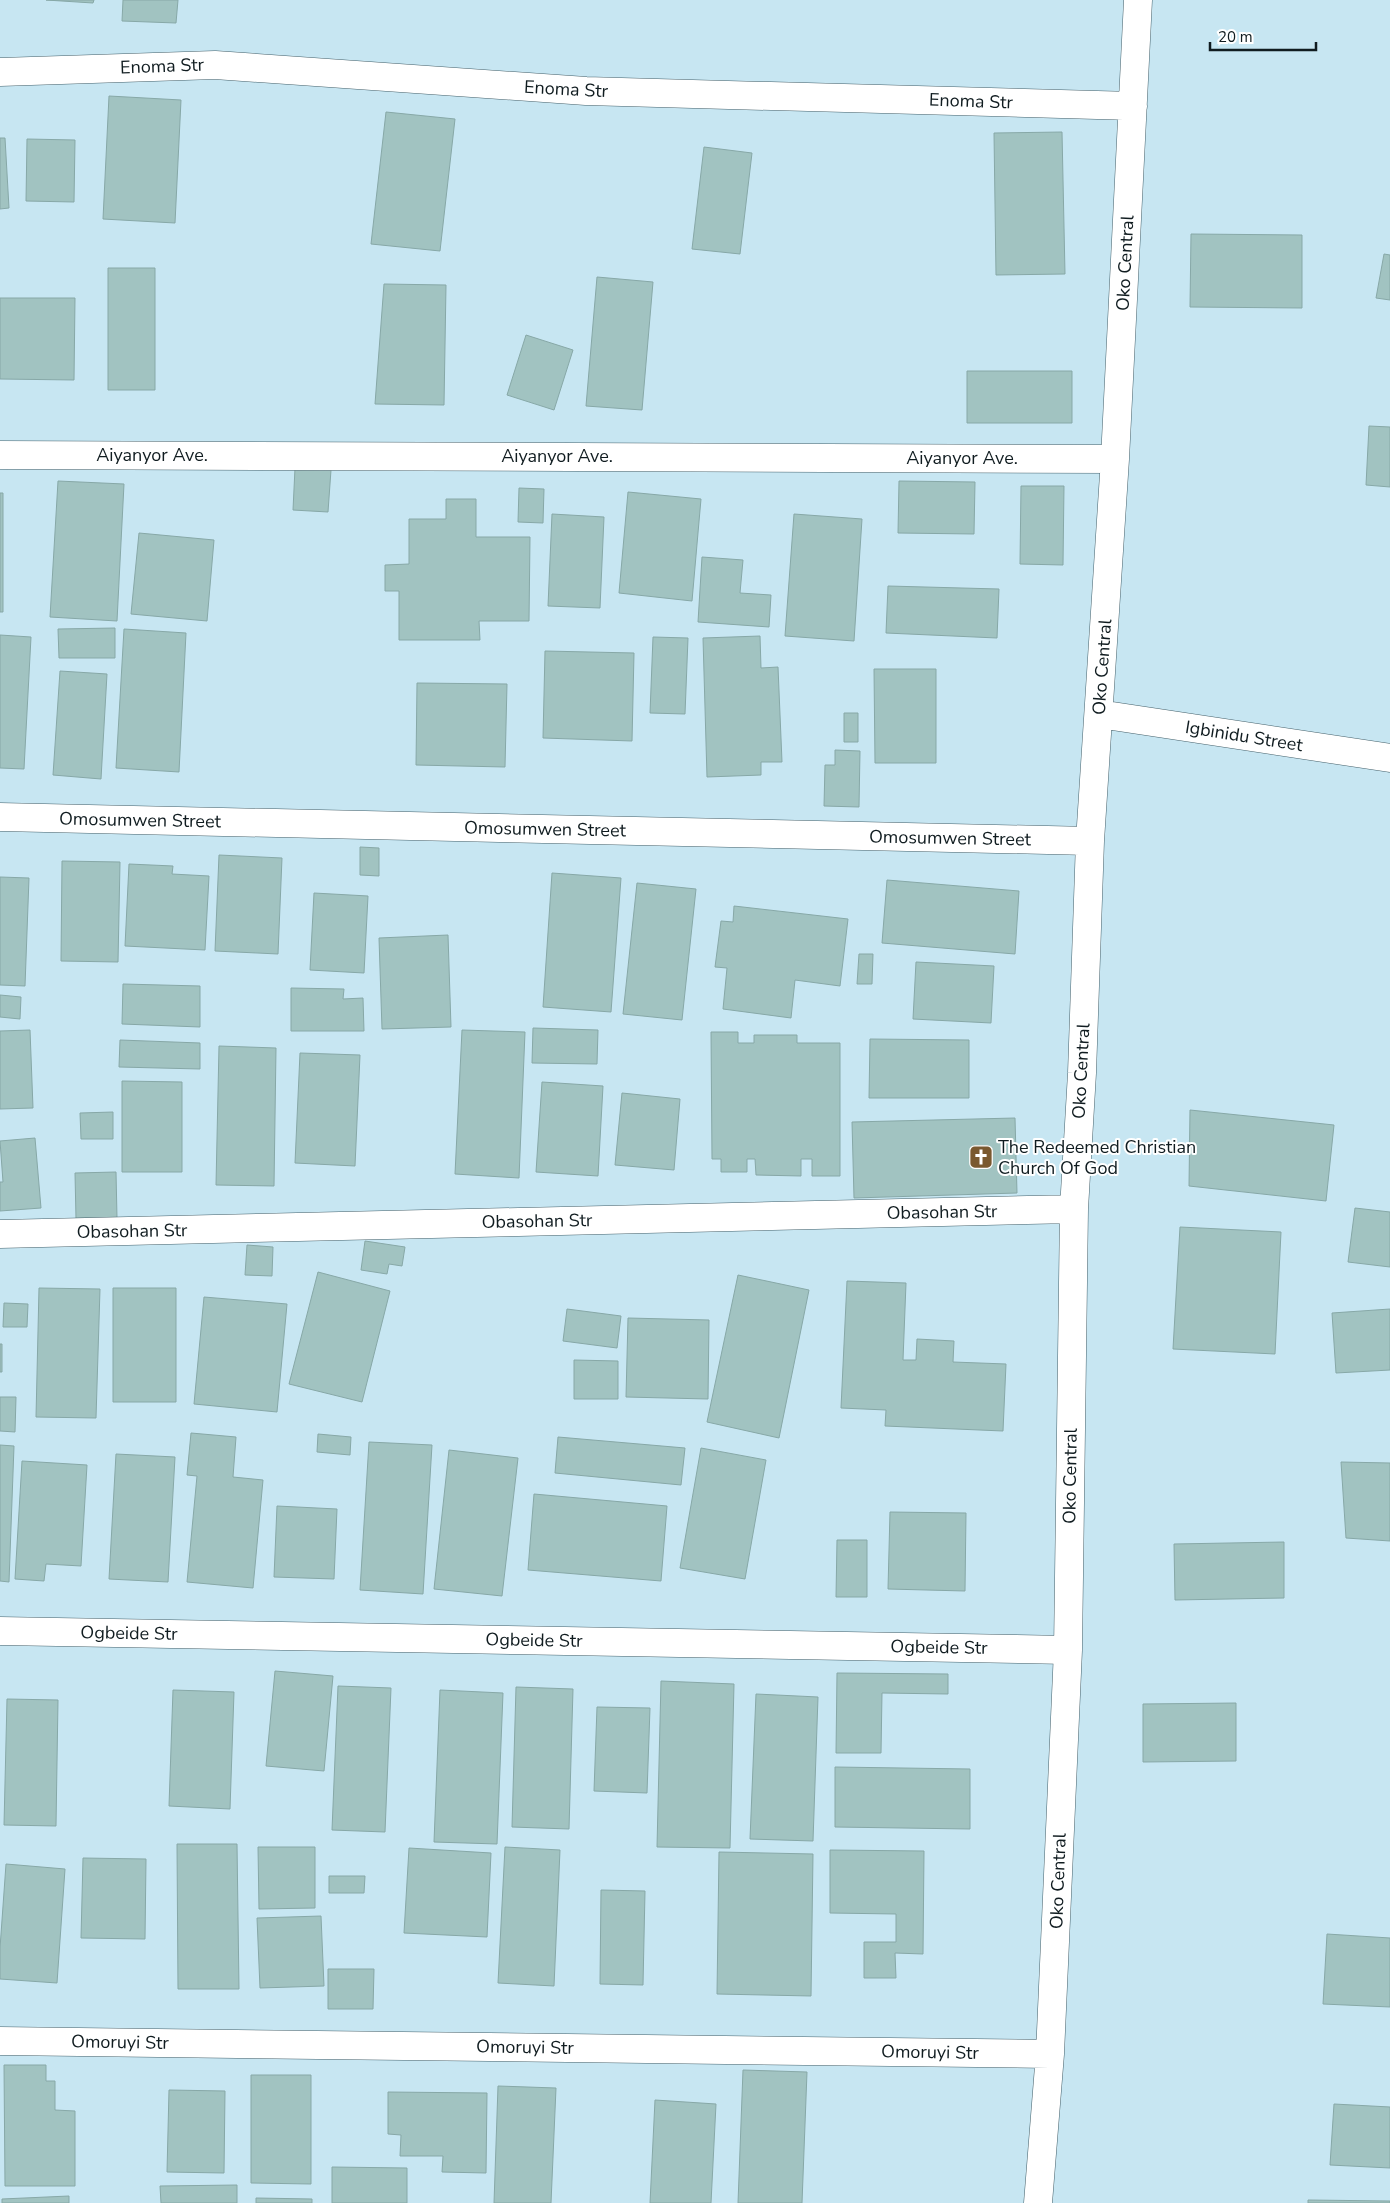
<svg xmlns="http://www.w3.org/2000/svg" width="1390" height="2203" viewBox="0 0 1390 2203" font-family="'Nunito Sans',sans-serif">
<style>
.building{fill:#a1c3c1;stroke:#87a8a7}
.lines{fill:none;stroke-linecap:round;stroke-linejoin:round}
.minor-casing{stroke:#45616b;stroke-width:29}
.minor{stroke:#fff;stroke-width:28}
.labels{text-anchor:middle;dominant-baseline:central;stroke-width:4;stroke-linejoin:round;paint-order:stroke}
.street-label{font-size:18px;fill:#101c20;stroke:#fff}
.poi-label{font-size:18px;fill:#101c20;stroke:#fff;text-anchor:start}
</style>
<rect width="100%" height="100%" fill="#c7e6f2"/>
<path class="building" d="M46,0H94L93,3Z
M123,0H178L176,23L122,21Z
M109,96L181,100L175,223L103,219Z
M386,112L455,119L440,251L371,244Z
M1062,132L1065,274L996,275L994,133Z
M0,138H5L9,208L0,209Z
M27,139L75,140L74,202L26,201Z
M704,147L752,153L740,254L692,249Z
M1191,234L1302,235V308L1190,307Z
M1384,254L1390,255V300L1376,298Z
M108,268H155V390H108Z
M597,277L653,282L642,410L586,406Z
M384,284L446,285L444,405L375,404Z
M0,298H75L74,380L0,379Z
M526,335L573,350L554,410L507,395Z
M967,371H1072V423H967Z
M1369,426L1390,427V487L1366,485Z
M295,468L331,470L328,512L293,510Z
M58,481L124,484L117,621L50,617Z
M899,481L975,482L974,534L898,533Z
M1021,486H1064L1063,565L1020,564Z
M519,488L544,489L543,523L518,522Z
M628,492L701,499L692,601L619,593Z
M0,493H3V612H0Z
M446,499H476V537H530L529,621H479L480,640H399V591H385V565L409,564V519H446Z
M552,514L604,517L600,608L548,606Z
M794,514L862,519L854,641L785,636Z
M139,533L214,540L207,621L131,614Z
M702,557L743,560L740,593L771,595L769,627L698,622Z
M888,586L999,589L997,638L886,633Z
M115,628V658H59L58,629Z
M124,629L186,633L179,772L116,768Z
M0,635L31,637L24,769L0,768Z
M760,636L761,668L778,667L782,762H761V775L707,777L703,638Z
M653,637L688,638L685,714L650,713Z
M545,651L634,653L632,741L543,738Z
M874,669H936V763H875Z
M60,671L107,674L101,779L53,775Z
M417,683L507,684L505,767L416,765Z
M844,713H858V742H844Z
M835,750L860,751L859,807L824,806L825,765H835Z
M360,847L379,848V876L360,875Z
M219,855L282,858L278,954L215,951Z
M62,861L120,862L118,962L61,961Z
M129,864L173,866L172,874L209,876L205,950L125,946Z
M552,873L621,878L611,1012L543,1007Z
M0,877L29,878L25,986L0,985Z
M887,880L1019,891L1015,954L882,943Z
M637,883L696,889L682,1020L623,1014Z
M314,893L368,896L364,973L310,970Z
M734,906L848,919L840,986L795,980L791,1018L723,1009L727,968L715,967L721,921L733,922Z
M448,935L451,1027L382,1029L379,938Z
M859,954H873L872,984H857Z
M916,962L994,966L991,1023L913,1019Z
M123,984L200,986V1027L122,1024Z
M291,988L344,989L343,999L363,998L364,1031H291Z
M0,995L21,997L20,1019L0,1017Z
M533,1028L598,1030L597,1064L532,1063Z
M30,1030L33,1108L0,1109V1031Z
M462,1030L525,1032L519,1178L455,1174Z
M711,1032H738V1043H754V1035H797V1043H840V1176H812V1159H801V1176L756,1175L755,1159H747V1172H721V1159H712Z
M870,1039L969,1040V1098H869Z
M120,1040L200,1043V1069L119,1067Z
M219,1046L276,1048L274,1186L216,1185Z
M300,1053L360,1055L355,1166L295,1163Z
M122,1081L182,1082V1172H122Z
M542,1082L603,1086L598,1176L536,1172Z
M622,1093L680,1099L674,1170L615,1165Z
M1190,1110L1334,1125L1326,1201L1189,1186Z
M113,1112V1139H81L80,1113Z
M1015,1118L1017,1193L854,1198L852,1122Z
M35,1138L41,1208L0,1211V1182H3L0,1141Z
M116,1172L117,1218L76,1219L75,1173Z
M1355,1208L1390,1212V1267L1348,1262Z
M1180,1227L1281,1232L1275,1354L1173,1349Z
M365,1241L405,1247L402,1266L389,1264L387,1274L361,1270Z
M247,1245L273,1247L272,1276L245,1275Z
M318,1272L390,1291L362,1402L289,1384Z
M738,1275L809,1290L779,1438L707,1422Z
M847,1281L906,1283L903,1360H916L917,1339L954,1341L953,1362L1006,1364L1003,1431L885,1426L886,1410L841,1408Z
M39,1288L100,1289L96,1418L36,1417Z
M113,1288H176V1402H113Z
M204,1297L287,1304L277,1412L194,1404Z
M4,1303L28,1304L27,1327H3Z
M567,1309L621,1316L617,1348L563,1341Z
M1390,1309V1370L1336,1373L1332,1313Z
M628,1318L709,1320L708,1399L626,1397Z
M0,1344H2V1372H0Z
M574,1360L618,1361V1399H574Z
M0,1397H16L15,1432L0,1431Z
M191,1433L236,1437L233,1477L263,1480L253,1588L187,1582L197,1476L187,1475Z
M318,1434L351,1437L350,1455L317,1452Z
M558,1437L685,1448L681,1485L555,1473Z
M369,1442L432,1445L423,1594L360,1590Z
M0,1445L14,1446L9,1582L0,1581Z
M701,1448L766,1460L745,1579L680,1568Z
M449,1450L518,1458L502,1596L434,1589Z
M116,1454L175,1457L168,1582L109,1579Z
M22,1461L87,1465L81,1566L46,1564L44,1581L15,1579Z
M1341,1462L1390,1463V1541L1346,1538Z
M534,1494L667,1506L661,1581L528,1570Z
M277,1506L337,1509L334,1579L274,1577Z
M890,1512L966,1513L965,1591L888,1589Z
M837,1540H867V1597H836Z
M1284,1542V1598L1175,1600L1174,1544Z
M275,1671L333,1676L324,1771L266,1766Z
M837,1673L948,1674V1694L882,1693L881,1753H836Z
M661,1681L734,1684L730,1848L657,1847Z
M338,1686L391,1688L385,1832L332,1830Z
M516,1687L573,1689L569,1829L512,1827Z
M173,1690L234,1692L230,1809L169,1806Z
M440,1690L503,1693L497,1844L434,1842Z
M756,1694L818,1697L813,1841L750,1839Z
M7,1699L58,1700L56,1826L4,1825Z
M1236,1703V1761L1143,1762V1704Z
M597,1707L650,1708L647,1793L594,1791Z
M835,1767L970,1769V1829L835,1827Z
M177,1844H237L239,1989H178Z
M258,1847H315V1908L259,1909Z
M505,1847L560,1850L554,1986L498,1983Z
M409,1848L491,1853L487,1937L404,1933Z
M830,1850L924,1851L923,1954L895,1953L896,1978H864V1942H896V1914L830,1913Z
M719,1852L813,1854L811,1996L717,1994Z
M83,1858L146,1859L145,1939L81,1938Z
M6,1864L65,1869L57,1983L0,1979V1948Z
M329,1876H365L364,1893H329Z
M601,1890L645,1891L643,1985L600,1984Z
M321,1916L324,1986L260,1988L257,1918Z
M1327,1934L1390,1938V2007L1323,2004Z
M328,1969H374L373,2009H328Z
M4,2065H46V2081H55V2110L75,2111V2186H5Z
M743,2070L807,2072L802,2203H738Z
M251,2075H311V2184L251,2183Z
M498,2086L556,2088L551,2203H494Z
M169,2090L225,2091L224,2173L167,2172Z
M388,2092L487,2093L486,2173L442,2172L443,2156H400L401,2135L388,2134Z
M655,2100L716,2104L711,2203H650Z
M1334,2104L1390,2107V2168L1330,2165Z
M332,2167L407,2168V2203H332Z
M237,2185V2203H161L160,2186Z
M69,2196V2203H2V2199Z
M256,2198L312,2199V2203H256Z
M1308,2200L1390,2201V2203H1308Z"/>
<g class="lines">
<g class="minor-casing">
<path id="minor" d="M0,72L215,65L586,91L1133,106
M0,455L1115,459
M1099,714L1390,758
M0,817L1090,841
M0,1234L1074,1209
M0,1631L1068,1650
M0,2041L1050,2054
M1038,2203L1050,2054L1068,1650L1074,1209L1082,1073L1090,841L1115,459L1138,0"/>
</g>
<use href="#minor" class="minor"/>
</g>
<defs>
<g id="church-square" transform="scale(1.25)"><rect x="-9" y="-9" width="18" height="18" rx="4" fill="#7a5930" stroke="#fff"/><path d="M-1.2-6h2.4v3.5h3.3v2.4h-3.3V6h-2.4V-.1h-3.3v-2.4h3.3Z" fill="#fff"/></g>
</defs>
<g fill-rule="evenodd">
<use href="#church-square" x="981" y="1157"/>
</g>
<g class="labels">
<g class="street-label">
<text transform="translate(162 66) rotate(-2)">Enoma Str</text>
<text transform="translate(566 89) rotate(3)">Enoma Str</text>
<text transform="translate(971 101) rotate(2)">Enoma Str</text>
<text transform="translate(1125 263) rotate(-87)">Oko Central</text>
<text x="152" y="455">Aiyanyor Ave.</text>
<text x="557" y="456">Aiyanyor Ave.</text>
<text x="962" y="458">Aiyanyor Ave.</text>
<text transform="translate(1102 667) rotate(-86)">Oko Central</text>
<text transform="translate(1244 736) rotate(9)">Igbinidu Street</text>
<text transform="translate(140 820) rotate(1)">Omosumwen Street</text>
<text transform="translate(545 829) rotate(1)">Omosumwen Street</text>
<text transform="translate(950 838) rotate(1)">Omosumwen Street</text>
<text transform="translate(1081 1071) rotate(-87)">Oko Central</text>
<text transform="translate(942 1212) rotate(-1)">Obasohan Str</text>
<text transform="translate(537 1221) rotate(-1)">Obasohan Str</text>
<text transform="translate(132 1231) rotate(-1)">Obasohan Str</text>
<text transform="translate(1070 1476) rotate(-89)">Oko Central</text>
<text transform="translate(129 1633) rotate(1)">Ogbeide Str</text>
<text transform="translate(534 1640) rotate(1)">Ogbeide Str</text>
<text transform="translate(939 1647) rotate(1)">Ogbeide Str</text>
<text transform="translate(1058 1881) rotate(-88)">Oko Central</text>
<text transform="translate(120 2042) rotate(1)">Omoruyi Str</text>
<text transform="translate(525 2047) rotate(1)">Omoruyi Str</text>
<text transform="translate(930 2052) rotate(1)">Omoruyi Str</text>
</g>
<g class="poi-label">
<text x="998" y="1147">The Redeemed Christian<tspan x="998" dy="21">Church Of God</tspan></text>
</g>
</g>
<path d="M1210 42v8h106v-8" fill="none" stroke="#101c20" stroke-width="2.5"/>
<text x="1218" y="42" font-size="15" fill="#101c20" stroke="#ffffff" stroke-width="4" paint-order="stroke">20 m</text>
</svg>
